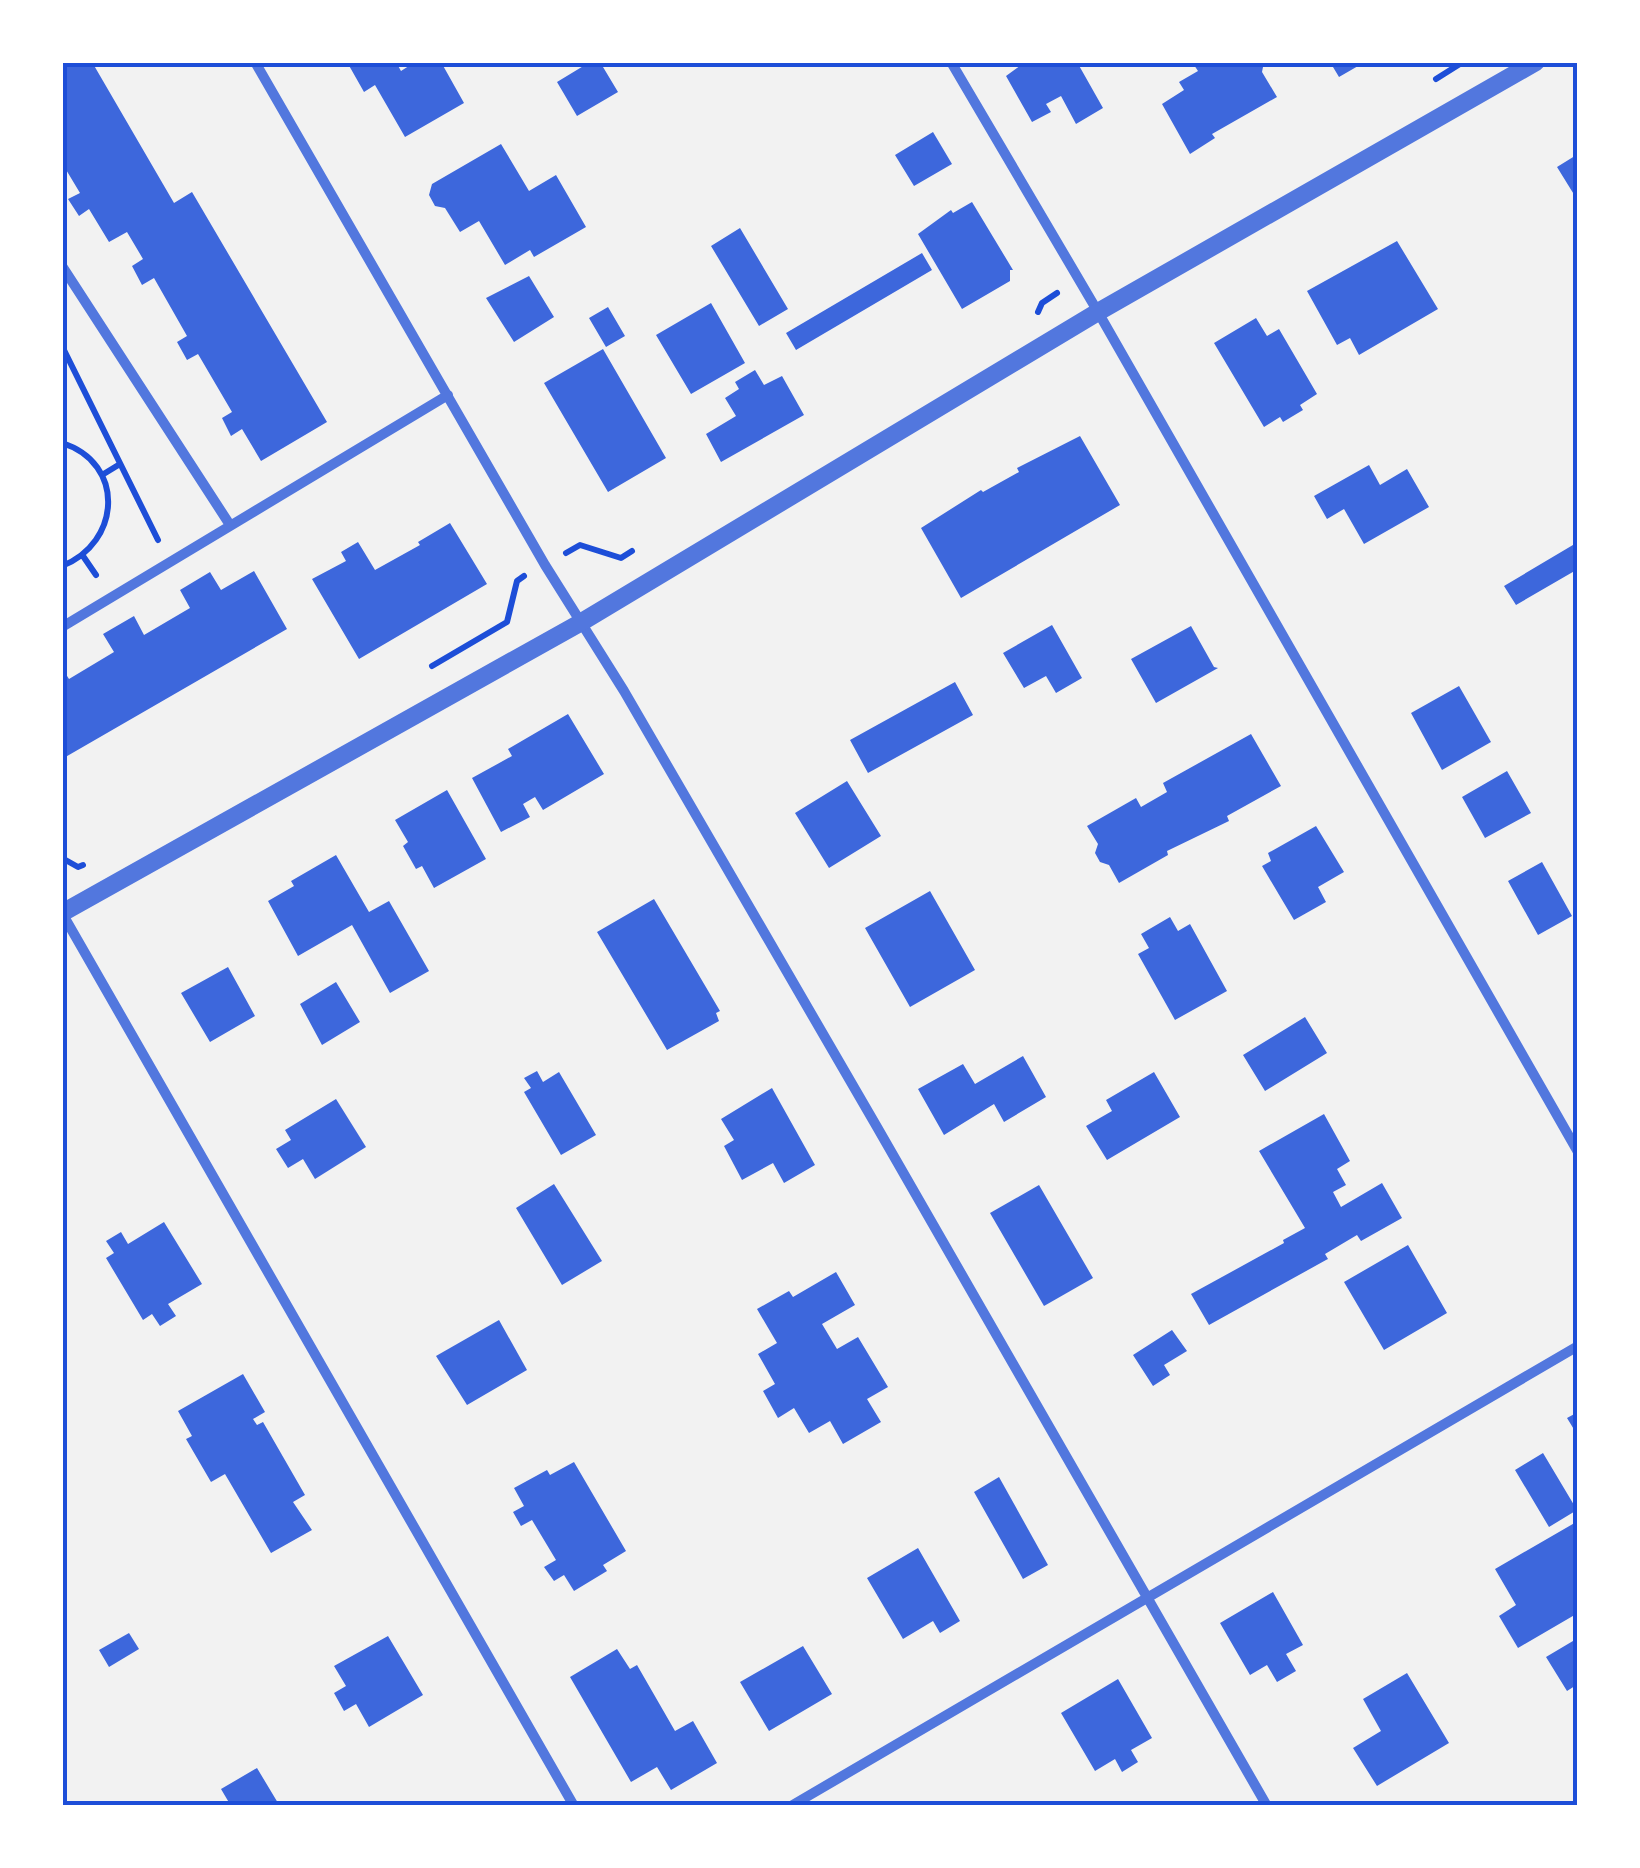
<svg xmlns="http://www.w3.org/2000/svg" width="1640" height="1868" viewBox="0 0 1640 1868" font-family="'Exo 2',sans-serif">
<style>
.building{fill:#3d67dc}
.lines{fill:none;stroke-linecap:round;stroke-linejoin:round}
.path{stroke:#1d4ed8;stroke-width:6}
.minor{stroke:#5277de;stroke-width:10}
.tertiary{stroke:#5277de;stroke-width:18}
.neatline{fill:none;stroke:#1d4ed8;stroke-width:4}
</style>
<rect width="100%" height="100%" fill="#f2f2f2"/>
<path class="building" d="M62,62H92L174,203L192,192L327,422L261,461L242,429L231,436L222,418L232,412L198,354L187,360L177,342L187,336L154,278L142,285L132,266L143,259L127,232L109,242L89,209L79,216L68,199L80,193L62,163Z
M347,62H396L401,71L415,62H441L464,103L405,137L375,85L364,92Z
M590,62H600L618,92L577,116L557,82Z
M1025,62H1077L1103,108L1076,124L1061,96L1046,104L1051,112L1032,122L1006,76Z
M1199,62H1264L1262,72L1277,97L1212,134L1215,138L1190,154L1162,104L1184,90L1179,82L1198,71L1194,65Z
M1330,62H1365L1339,77Z
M933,132L952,164L914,186L895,155Z
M501,144L529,191L556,175L586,227L534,257L530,250L505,265L479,221L460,232L445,208L435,206L429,195L432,184Z
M1578,154V201L1557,167Z
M972,202L1013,270H1010V281L962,309L918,234L951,210L953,213Z
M740,228L788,309L759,326L711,246Z
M1397,241L1438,309L1359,355L1350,338L1337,345L1307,291Z
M922,253L932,270L796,350L786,333Z
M529,276L554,317L514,342L486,298Z
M711,303L745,363L691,394L656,335Z
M608,307L625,336L606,347L589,318Z
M1256,318L1267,336L1279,329L1317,394L1300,405L1303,410L1283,422L1280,417L1264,427L1214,343Z
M603,349L666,458L608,492L544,383Z
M755,370L764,385L782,376L804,415L721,462L706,434L736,416L725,398L739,389L735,382Z
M1080,436L1120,505L961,598L921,528L981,490L983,492L1019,472L1017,468Z
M1369,465L1380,485L1407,469L1429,507L1364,544L1344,509L1327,519L1314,496Z
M450,523L487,584L359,659L312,579L346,561L341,552L358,542L375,570L420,545L418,542Z
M1578,542V569L1516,605L1504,586Z
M254,571L287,629L62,759V668L69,679L114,652L103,634L134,616L144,635L190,608L180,590L210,572L221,590Z
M1052,625L1082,678L1056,693L1046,676L1024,688L1003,653Z
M1191,626L1214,667L1218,668L1156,703L1131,659Z
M955,682L973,715L868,773L850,740Z
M1459,686L1491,742L1442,770L1411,713Z
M568,714L604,774L543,810L535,797L523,804L530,817L501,832L472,778L512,756L508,749Z
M1251,734L1281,786L1227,816L1229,821L1167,851L1168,855L1119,883L1109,865L1100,862L1095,853L1098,844L1087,826L1136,798L1141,807L1167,792L1163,783Z
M1507,771L1531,813L1485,838L1462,797Z
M847,781L881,836L829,868L795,813Z
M447,790L486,859L434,888L422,866L416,869L403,846L408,842L395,820Z
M1316,826L1344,872L1318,887L1326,902L1294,920L1262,866L1271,861L1268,853Z
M336,855L369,912L389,901L429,971L390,993L352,925L298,956L268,901L294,886L291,881Z
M1542,862L1572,916L1538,935L1508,881Z
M930,891L975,970L910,1007L865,928Z
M654,899L720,1011L716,1013L719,1021L667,1050L597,932Z
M1170,917L1178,931L1190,924L1227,991L1175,1020L1138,954L1149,948L1141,934Z
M228,967L255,1016L210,1042L181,993Z
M336,982L360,1022L322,1045L300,1004Z
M1305,1017L1327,1053L1265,1091L1243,1055Z
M1023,1056L1046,1097L1004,1122L994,1104L944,1135L918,1089L963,1064L975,1084Z
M537,1071L543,1082L559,1072L596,1135L561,1155L524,1092L531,1088L524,1078Z
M1154,1072L1180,1117L1107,1160L1086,1126L1112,1111L1106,1100Z
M772,1088L815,1165L784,1183L773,1163L742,1180L724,1146L734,1140L721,1119Z
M336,1099L366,1147L315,1179L303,1159L288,1168L276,1149L291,1140L285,1130Z
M1324,1114L1350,1161L1337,1169L1346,1185L1333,1192L1341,1207L1382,1183L1402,1218L1361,1241L1357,1235L1325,1254L1328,1259L1326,1260L1209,1325L1191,1294L1284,1243L1283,1240L1305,1228L1259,1151Z
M554,1184L602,1261L562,1285L516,1208Z
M1039,1185L1093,1278L1044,1306L990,1213Z
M164,1222L202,1284L168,1304L176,1316L160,1326L152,1314L143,1320L106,1258L114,1253L106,1241L121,1232L128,1244Z
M1408,1245L1447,1313L1384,1350L1344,1282Z
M836,1272L855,1305L822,1324L837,1349L858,1337L888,1387L867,1399L881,1422L843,1444L830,1421L809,1433L794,1408L778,1418L763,1391L775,1384L758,1354L777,1343L757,1309L789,1291L793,1297Z
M499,1320L527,1370L467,1405L436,1356Z
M1172,1330L1187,1351L1164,1365L1170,1375L1153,1386L1133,1355Z
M243,1374L265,1412L253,1419L257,1425L263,1422L305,1495L293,1502L312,1530L271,1553L225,1474L211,1482L186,1439L192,1436L178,1411Z
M1578,1412V1436L1567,1418Z
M1543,1453L1577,1510L1549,1527L1515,1470Z
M574,1462L626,1551L603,1565L607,1571L574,1591L564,1575L554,1581L544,1567L556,1560L532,1520L521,1526L513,1512L524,1506L514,1488L547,1470L550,1475Z
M999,1477L1048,1565L1023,1579L974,1492Z
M1578,1521V1613L1518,1648L1499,1616L1516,1605L1495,1569Z
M918,1548L960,1621L940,1633L933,1621L903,1639L867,1578Z
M1273,1592L1303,1645L1286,1654L1296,1671L1277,1682L1267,1665L1250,1675L1220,1623Z
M129,1633L139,1649L109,1667L99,1650Z
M388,1636L423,1695L369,1727L356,1704L344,1711L334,1693L346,1686L334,1666Z
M1578,1638V1684L1567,1691L1546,1657Z
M803,1646L832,1694L769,1731L740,1682Z
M617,1649L630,1669L637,1665L675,1731L693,1721L717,1763L671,1790L657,1767L631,1782L570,1677Z
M1407,1673L1449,1743L1377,1786L1353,1748L1381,1731L1363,1699Z
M1118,1679L1152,1738L1131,1750L1138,1762L1122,1772L1115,1759L1095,1771L1061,1713Z
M257,1768L278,1803L231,1806L221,1789Z"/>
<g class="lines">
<path class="path" d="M1436,79L1463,62
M1038,312L1042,303L1057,293
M62,346L158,540
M62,443C126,463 121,543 62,566
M102,475L120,464
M566,553L580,545L621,558L632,551
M83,556L96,575
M432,666L507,622L517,581L524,576
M62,858L78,867L83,865"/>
<path class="minor" d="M255,62L545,565L624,691L877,1127L1267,1806
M951,62L1098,312L1578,1152
M62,266L230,525
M62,627L448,395
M62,913L574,1806
M791,1806L1578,1346"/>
<path class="tertiary" d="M62,913L580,623L1098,312L1536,62"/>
</g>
<rect width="1640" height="1868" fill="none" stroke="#ffffff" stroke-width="130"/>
<rect x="65" y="65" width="1510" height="1738" class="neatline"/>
</svg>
